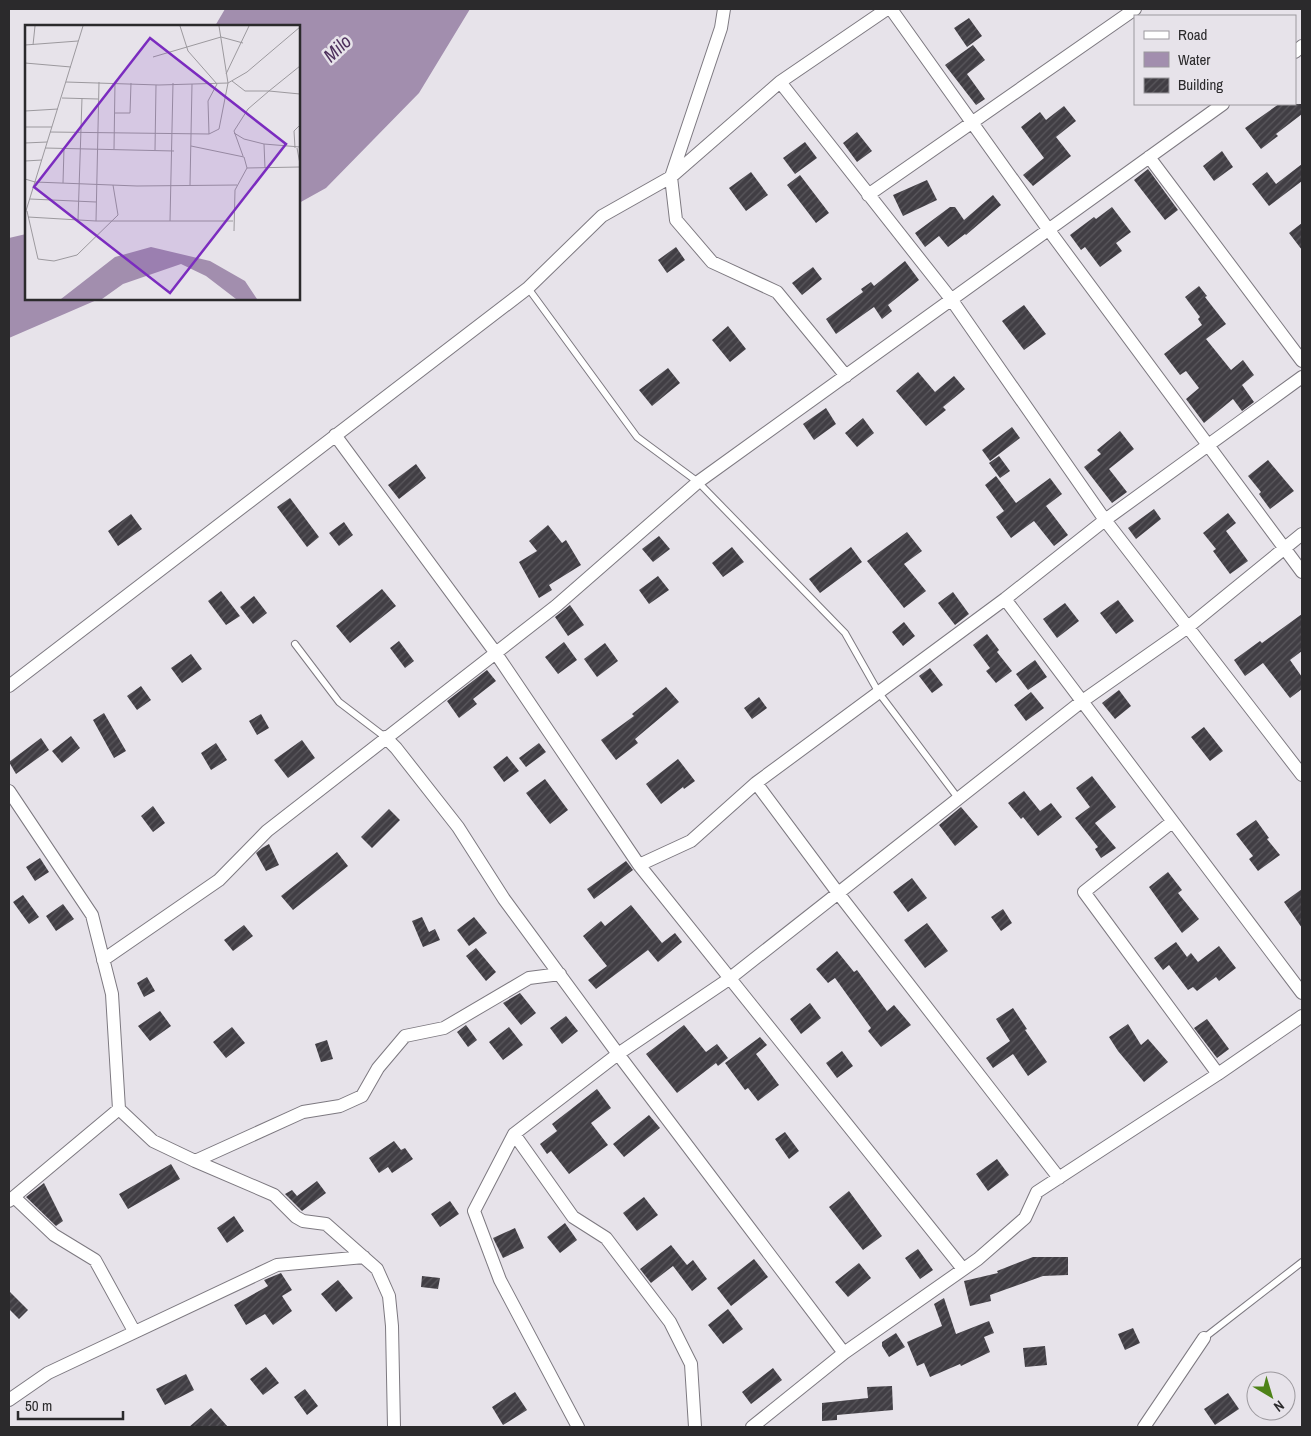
<svg xmlns="http://www.w3.org/2000/svg" width="1311" height="1436" viewBox="0 0 1311 1436" font-family="'Archivo Narrow',sans-serif">
<style>
.water{fill:#a28eae}
.building{fill:url(#building-hatch)}
.lines{fill:none;stroke-linecap:round;stroke-linejoin:round}
.lane-casing{stroke:#7d7980;stroke-width:8}
.street-casing{stroke:#7d7980;stroke-width:14}
.lane{stroke:#fff;stroke-width:6}
.street{stroke:#fff;stroke-width:12}
.labels{text-anchor:middle;dominant-baseline:central;stroke-width:5;stroke-linejoin:round;paint-order:stroke}
.water-label{font-size:19px;font-style:italic;fill:#4e315d;stroke:#e7e3ea}
.inset-road{fill:none;stroke:#9c999e;stroke-width:1}
.view{fill:#7b2cbf;fill-opacity:0.15;stroke:#7b2cbf;stroke-width:2.5}
.inset-edge{fill:none;stroke:#2b2a2c;stroke-width:2.5}
</style>
<defs>
<pattern id="building-hatch" width="6" height="6" patternUnits="userSpaceOnUse" patternTransform="scale(1.25)"><rect width="6" height="6" fill="#413e44"/><path d="M-1 1l2-2M0 6l6-6M5 7l2-2" fill="none" stroke="#5a585d"/></pattern>
</defs>
<rect width="100%" height="100%" fill="#e7e3ea"/>
<path class="water" d="M225,9H470L419,93L326,188L299,203V26H215Z
M26,234V299H99L9,338V238Z"/>
<path class="building" d="M969,18L982,36L967,47L954,28Z
M973,45L985,60L967,74L985,99L976,105L945,65Z
M1279,104H1302V114L1276,134L1278,136L1261,149L1245,128Z
M1064,106L1076,121L1056,137L1071,156L1033,186L1023,175L1044,158L1021,127L1040,112L1046,120Z
M857,132L872,151L857,162L843,143Z
M805,142L817,158L795,174L783,158Z
M1222,151L1233,167L1214,181L1203,166Z
M1302,164V181L1269,206L1252,184L1267,172L1276,184Z
M1148,169L1178,210L1165,220L1134,180Z
M751,172L768,195L746,211L729,188Z
M800,175L829,213L816,223L787,185Z
M927,180L937,200L903,216L893,195Z
M993,195L1001,205L966,235L965,234L948,247L939,236L925,247L915,233L950,207H955L964,220Z
M1112,207L1131,232L1116,243L1122,251L1100,267L1085,247L1081,250L1070,235L1094,217L1096,219Z
M1302,223V250L1289,233Z
M676,247L685,260L667,273L658,260Z
M905,261L919,280L888,305L892,311L882,319L874,307L836,334L826,319L863,292L861,289L871,282L874,286Z
M813,267L822,279L802,295L792,283Z
M1199,286L1207,296L1205,297L1226,324L1206,339L1231,370L1243,360L1254,375L1242,385L1254,402L1242,411L1233,399L1204,423L1186,399L1199,388L1186,371L1180,375L1164,354L1202,325L1198,319L1200,317L1185,297Z
M1024,305L1046,334L1024,350L1002,321Z
M728,326L746,349L730,362L712,340Z
M668,368L680,383L652,406L639,390Z
M918,372L935,392L954,376L965,389L943,407L946,410L926,426L896,391Z
M826,408L836,424L814,440L803,424Z
M863,418L874,433L857,447L845,433Z
M1012,427L1020,438L990,461L982,450Z
M1120,431L1134,449L1109,469L1127,492L1112,503L1084,467L1101,454L1097,450Z
M999,456L1010,471L1000,478L989,463Z
M1268,460L1294,491L1270,509L1259,494L1261,492L1248,476Z
M416,464L426,478L399,499L388,485Z
M996,476L1016,503L1050,478L1062,494L1046,506L1068,535L1054,546L1034,521L1011,538L996,517L1004,511L985,485Z
M290,498L319,537L307,547L277,507Z
M1154,509L1161,519L1136,539L1128,528Z
M1228,513L1236,523L1226,531L1248,561L1230,574L1213,551L1216,549L1203,533Z
M131,514L142,529L118,546L108,531Z
M344,522L353,535L339,546L329,533Z
M548,525L562,543L566,540L581,565L549,585L552,590L539,598L519,562L537,551L529,541Z
M907,532L922,551L904,564L926,591L904,608L867,561Z
M659,536L670,549L653,562L642,549Z
M732,547L744,562L723,577L712,563Z
M851,547L862,562L820,593L809,579Z
M658,576L669,590L649,604L639,590Z
M382,589L396,606L350,643L336,626Z
M221,591L240,616L226,625L208,601Z
M953,592L969,614L955,625L938,603Z
M254,596L267,613L253,624L240,607Z
M1118,600L1134,621L1116,634L1100,613Z
M1065,603L1079,621L1057,638L1043,619Z
M570,605L584,625L568,636L555,617Z
M1302,614V651L1290,660L1302,677V689L1290,698L1263,663L1245,676L1234,660L1260,641L1262,643Z
M904,622L915,636L903,646L892,632Z
M987,634L999,650L997,652L1012,671L996,683L986,671L990,668L973,645Z
M399,641L414,661L405,668L390,648Z
M564,642L577,660L558,674L545,657Z
M605,643L618,661L597,677L584,659Z
M191,654L202,669L182,683L171,668Z
M1035,660L1047,677L1028,690L1016,674Z
M930,668L943,685L932,693L919,676Z
M487,670L496,681L473,699L477,704L459,718L447,701Z
M141,686L151,700L137,710L127,696Z
M666,687L679,702L635,739L638,743L616,760L601,740L634,716L632,714Z
M1119,690L1131,706L1115,719L1102,703Z
M1031,692L1044,708L1026,721L1014,705Z
M759,697L767,708L752,719L744,708Z
M104,713L126,751L114,758L93,720Z
M261,714L269,728L257,735L249,721Z
M1204,727L1223,751L1210,761L1191,737Z
M71,736L80,748L62,763L52,751Z
M41,738L49,750L16,774L9,762Z
M302,740L315,758L288,778L274,760Z
M216,743L227,760L211,770L201,753Z
M539,743L546,752L526,767L519,758Z
M507,756L519,771L504,782L493,767Z
M678,759L695,781L684,789L683,787L661,804L646,784Z
M1092,776L1116,807L1095,823L1116,848L1101,858L1095,849L1098,847L1075,818L1090,807L1076,788Z
M545,779L568,810L550,824L526,793Z
M1024,791L1040,811L1051,803L1062,817L1038,836L1023,817L1021,819L1008,803Z
M153,806L165,823L153,832L141,816Z
M961,807L978,827L955,846L939,825Z
M389,809L400,820L372,848L361,837Z
M1256,820L1269,838L1267,839L1280,855L1258,871L1249,859L1253,856L1236,834Z
M269,844L279,865L266,871L256,853L262,848Z
M337,852L348,866L293,910L281,896Z
M40,858L49,872L35,881L26,867Z
M626,861L633,870L594,899L587,889Z
M1168,872L1182,890L1178,893L1199,919L1182,933L1149,887Z
M912,878L927,898L908,912L893,892Z
M1302,889V928L1284,902Z
M23,895L39,917L29,924L13,902Z
M63,904L74,919L56,931L46,916Z
M631,905L662,943L675,933L682,942L658,962L648,950L596,989L588,980L607,966L583,936L601,921L605,926Z
M1003,909L1012,923L1001,931L991,917Z
M422,917L429,932L435,929L440,940L423,947L412,921Z
M474,917L487,933L469,946L457,930Z
M927,923L948,951L925,968L904,940Z
M244,925L253,936L233,951L224,940Z
M1176,942L1187,957L1191,953L1198,962L1219,946L1236,968L1219,981L1216,977L1197,991L1193,987L1188,990L1169,965L1163,970L1154,958Z
M476,948L496,972L486,981L466,956Z
M837,951L854,972L857,970L887,1011L894,1005L911,1025L881,1047L868,1031L871,1028L835,978L828,983L816,969Z
M147,977L155,991L144,997L137,983Z
M520,993L536,1013L521,1025L503,1003Z
M810,1003L821,1018L801,1034L790,1019Z
M1013,1008L1027,1029L1025,1030L1047,1062L1028,1076L1013,1054L993,1068L986,1058L1010,1041L996,1019Z
M160,1011L171,1026L150,1041L138,1026Z
M566,1016L578,1031L562,1044L550,1028Z
M1207,1019L1229,1049L1217,1058L1194,1028Z
M1128,1024L1141,1045L1148,1039L1168,1062L1144,1082L1118,1051L1109,1037Z
M466,1025L477,1040L468,1047L457,1032Z
M684,1025L706,1052L717,1044L728,1058L718,1066L716,1063L677,1093L646,1054Z
M232,1027L245,1043L226,1058L213,1042Z
M509,1027L523,1045L503,1060L489,1042Z
M760,1037L767,1045L756,1054L779,1085L758,1101L748,1088L745,1090L725,1063Z
M327,1040L333,1059L321,1062L315,1044Z
M842,1051L853,1066L837,1078L826,1063Z
M597,1089L611,1108L591,1123L608,1145L569,1174L551,1151L547,1154L540,1144L557,1131L552,1124Z
M649,1115L660,1128L624,1157L613,1144Z
M785,1132L799,1151L789,1159L775,1139Z
M394,1141L401,1150L405,1148L413,1159L392,1173L388,1167L379,1173L369,1158Z
M997,1159L1009,1175L988,1191L976,1174Z
M171,1164L180,1179L128,1209L119,1194Z
M317,1181L326,1193L302,1211L285,1194L292,1190L297,1196Z
M44,1183L63,1221L56,1226L26,1197Z
M849,1191L882,1236L863,1250L829,1207Z
M644,1197L658,1215L637,1231L623,1213Z
M450,1201L459,1214L440,1227L431,1214Z
M234,1216L244,1231L227,1243L217,1228Z
M565,1223L577,1240L560,1253L547,1237Z
M515,1228L524,1248L503,1258L493,1238Z
M671,1245L687,1265L693,1260L707,1279L692,1291L673,1266L651,1283L640,1269Z
M918,1249L933,1270L920,1279L905,1258Z
M1033,1257H1068V1275L1043,1276L990,1295L991,1301L970,1306L964,1281L998,1273L997,1271Z
M754,1259L768,1277L731,1306L717,1288Z
M859,1263L871,1278L848,1297L835,1282Z
M281,1273L292,1290L282,1296L292,1311L273,1325L265,1314L246,1325L234,1305L268,1286L264,1280Z
M422,1276L440,1278L438,1289L421,1287Z
M338,1280L353,1298L336,1312L321,1294Z
M9,1291L28,1310L19,1319L9,1309Z
M944,1298L956,1334L989,1321L994,1333L984,1337L990,1352L961,1366L960,1364L930,1377L924,1363L917,1366L907,1342L942,1326L934,1304Z
M728,1309L743,1329L723,1344L708,1325Z
M1133,1328L1140,1343L1125,1350L1118,1334Z
M896,1333L905,1347L889,1357L882,1346V1342Z
M1045,1346L1047,1365L1025,1367L1023,1348Z
M266,1367L279,1383L263,1395L250,1379Z
M773,1368L782,1380L751,1404L742,1392Z
M186,1374L194,1390L165,1405L156,1389Z
M892,1386L893,1410L837,1415V1420L822,1421V1403L868,1398L867,1387Z
M305,1389L318,1406L307,1415L294,1397Z
M515,1392L527,1410L503,1425L492,1407Z
M1228,1393L1239,1409L1215,1425L1204,1409Z
M211,1408L228,1427H189Z"/>
<g class="lines">
<g class="lane-casing">
<path id="lane" d="M528,288L637,437L698,482L845,633L879,693L958,798
M295,644L339,702L385,737
M1204,1338L1302,1262"/>
</g>
<g class="street-casing">
<path id="street" d="M724,9L721,28L671,177L676,220L712,262L777,292L846,376
M891,9L1048,229L1302,572
M1295,52L1302,46
M780,82L951,299L1105,520L1302,775
M1149,157L1302,361
M868,195L1135,9
M335,435L495,652L639,865L963,1269
M1005,599L1302,993
M9,686L528,288L602,216L671,177L780,82L887,9
M385,737L396,748L458,827L504,899L618,1054L844,1353
M756,783L838,893L1059,1178
M9,791L92,915L112,994L119,1109L153,1141L195,1161L303,1112L340,1106L362,1096L378,1068L405,1036L444,1028L529,978L560,974
M1172,822L1084,892L1218,1074
M639,865L691,841L756,783L1005,599L1105,520L1302,377
M103,960L219,880L267,831L556,606L698,482L1223,104
M514,1134L573,1217L606,1238L670,1322L691,1364L695,1427
M195,1161L274,1195L296,1217L303,1221L326,1224L377,1269L389,1296L392,1326L394,1427
M14,1197L54,1235L95,1260L134,1331
M9,1201L119,1109
M9,1400L48,1373L277,1265L364,1257
M578,1427L500,1280L474,1211L514,1134L618,1054L729,979L1081,702L1188,627L1302,534
M752,1427L844,1353L978,1259L1025,1218L1037,1192L1218,1074L1302,1016
M1144,1427L1204,1338"/>
</g>
<use href="#lane" class="lane"/>
<use href="#street" class="street"/>
</g>
<g class="labels">
<g class="water-label">
<text transform="translate(337 48) rotate(-43)">Milo</text>
</g>
</g>
<g transform="translate(25 25)">
<rect width="275" height="275" fill="#e7e3ea"/>
<path d="M126,222L185,236L220,256L232,274H211L181,251L156,239L98,259L77,274H36L90,232Z" fill="#a28eae"/>
<path class="inset-road" d="M155,1L163,26L192,59L183,76L184,109M0,20L53,16M8,20L10,1M128,32L196,12L218,18M0,38L46,42M201,49L224,1M207,56L220,66H244L275,41M41,57L134,60L203,58L194,1M37,73L73,74M0,86L33,84M90,88H105L106,58M0,102H27M25,107L184,109L194,104L203,58L222,47L275,2M209,108L219,114L239,119L275,122M0,118L22,117M239,119L240,143M166,121L219,132L222,143L210,165L209,206M20,123L149,126M270,123L269,106L275,100M272,123L275,139M89,124L90,57M130,125L131,60M218,131L209,106L223,84L244,66L275,69M0,136L17,135M222,143L275,142M0,154L10,157L112,161L212,160M38,158L39,123M165,160L167,59M5,174L71,177M2,186L13,234L29,236L52,230L93,190L88,160M0,189L58,1M3,192L71,196H208M53,195L57,73M71,196L74,57M145,196L148,58"/>
<path class="view" d="M125,13L261,119L145,268L9,162Z"/>
<rect width="275" height="275" class="inset-edge"/>
</g>
<rect width="1311" height="1436" fill="none" stroke="#2b2a2c" stroke-width="20"/>
<rect x="1134" y="15" width="162" height="90" fill="#e7e3ea" stroke="#9c999e"/>
<rect x="1144" y="31" width="25" height="8" fill="#ffffff" stroke="#9c999e"/>
<text x="1178" y="40" font-size="15" fill="#2b2a2c">Road</text>
<rect x="1144" y="52" width="25" height="15" fill="#a28eae" stroke="#9c999e"/>
<text x="1178" y="65" font-size="15" fill="#2b2a2c">Water</text>
<rect x="1144" y="78" width="25" height="15" fill="url(#building-hatch)" stroke="#9c999e"/>
<text x="1178" y="90" font-size="15" fill="#2b2a2c">Building</text>
<g transform="translate(1271 1396) rotate(142)"><circle r="24" fill="#e7e3ea" stroke="#9c999e"/>
<path d="M0-4L9 19L0 12L-9 19Z" fill="#4e8218"/>
<text y="-8" font-size="14" font-weight="bold" text-anchor="middle" fill="#2b2a2c">N</text>
</g>
<path d="M18 1411v8h105v-8" fill="none" stroke="#2b2a2c" stroke-width="2.5"/>
<text x="25" y="1411" font-size="15" fill="#2b2a2c" stroke="#e7e3ea" stroke-width="4" paint-order="stroke">50 m</text>
</svg>
